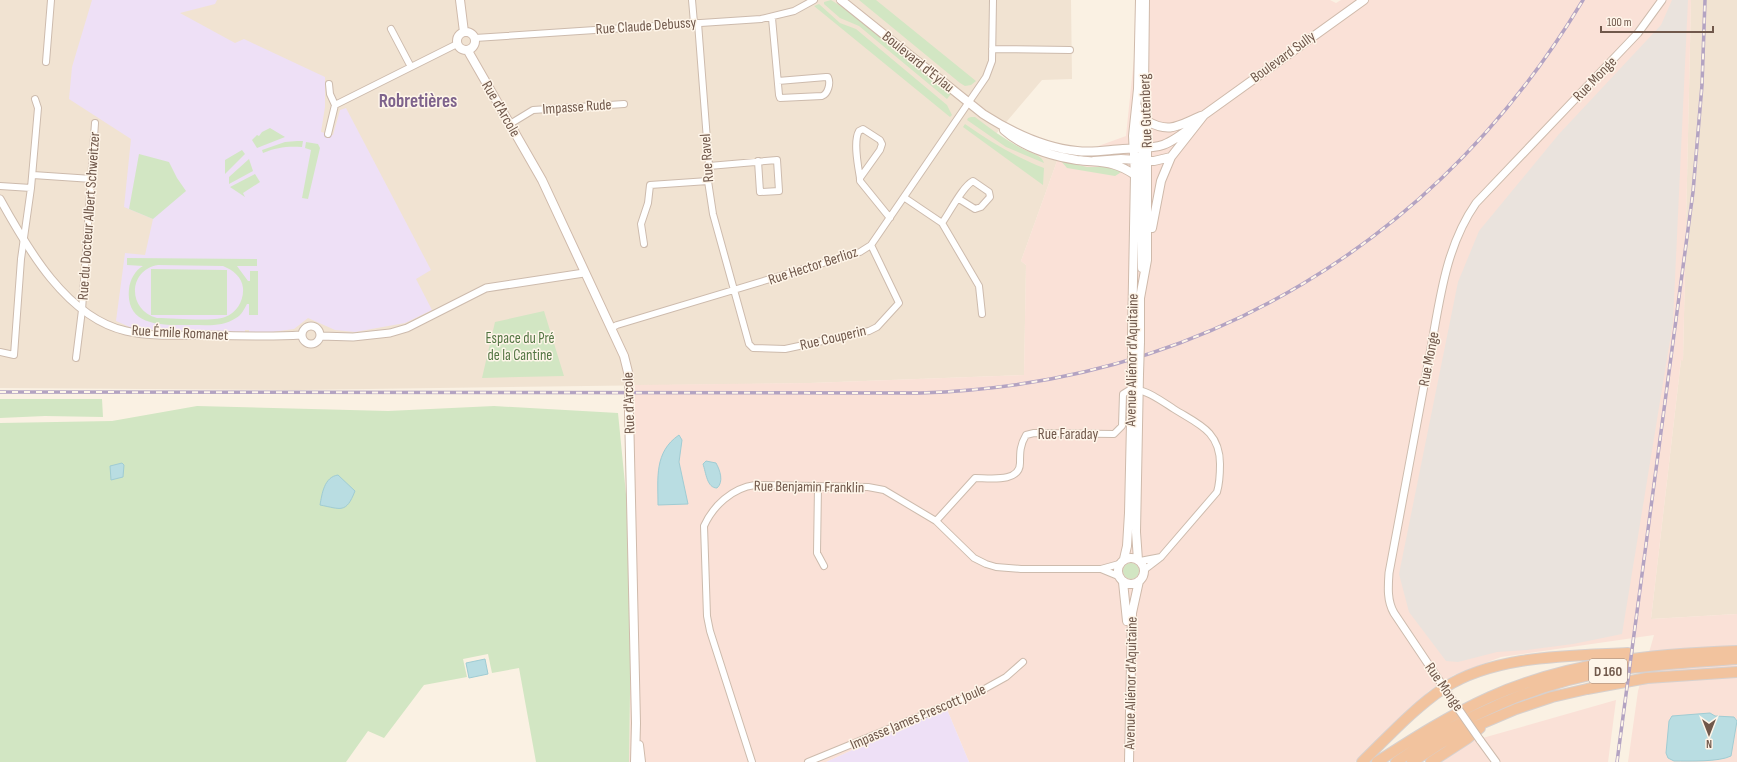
<svg xmlns="http://www.w3.org/2000/svg" width="1737" height="762" viewBox="0 0 1737 762" font-family="'Sofia Sans Condensed',sans-serif">
<style>
.residential{fill:#f1e3d2}
.commercial{fill:#fae1d7}
.industrial{fill:#eae3dd}
.education{fill:#eee0f6}
.green{fill:#d2e6c3;fill-rule:evenodd}
.water{fill:#b9dde2;stroke:#a0ccd3}
.lines{fill:none;stroke-linecap:round;stroke-linejoin:round}
.minor-casing{stroke:#cdbbad;stroke-width:8}
.tertiary-casing{stroke:#cdbbad;stroke-width:9}
.secondary-casing{stroke:#cfbaab;stroke-width:10}
.trunk-casing{stroke:#d7d0cd;stroke-width:12}
.minor{stroke:#fff;stroke-width:6}
.tertiary{stroke:#fff;stroke-width:7}
.secondary{stroke:#fff;stroke-width:8}
.trunk{stroke:#f2c39e;stroke-width:10}
.rail-casing{stroke:#b3a3c2;stroke-width:3.5}
.rail{stroke:#fef5e9;stroke-width:2;stroke-dasharray:6;stroke-linecap:butt}
.tertiary-bridge-casing{stroke:#cdbbad;stroke-width:9;stroke-linecap:butt}
.secondary-bridge-casing{stroke:#cfbaab;stroke-width:10;stroke-linecap:butt}
.tertiary-bridge{stroke:#fff;stroke-width:7}
.secondary-bridge{stroke:#fff;stroke-width:8}
.labels{text-anchor:middle;dominant-baseline:central;stroke-width:3;stroke-linejoin:round;paint-order:stroke}
.shield{fill:#fef5e9;stroke:#9b877a;stroke-width:1}
.shield-label{font-size:14px;font-weight:bold;fill:#70584b}
.street-label{font-size:15px;fill:#70584b;stroke:#fef5e9}
.park-label{font-size:15px;fill:#547644;stroke:#fef5e9}
.district-label{font-size:19px;font-weight:bold;fill:#7e638c;stroke:#fef5e9}
</style>
<rect width="100%" height="100%" fill="#faf1e3"/>
<path class="residential" d="M0,0H1071L1072,79L1042,80L996,134L1017,147L1057,161L1021,261L1026,265L1024,375L810,383L297,390L0,388Z
M1691,0H1737V614L1651,619L1681,360H1683Z"/>
<path class="commercial" d="M1140,0H1330L1336,3L1341,0H1691L1683,361L1681,360L1651,619L1737,614V762H1628L1638,691L1654,635L1501,657L1454,675L1429,691L1355,762H969L946,707L826,762H629L635,385L810,383L1024,375L1026,265L1021,261L1057,161L1126,136Z
M1616,700L1608,762H1442L1472,741Z"/>
<path class="industrial" d="M1672,0H1688L1673,322L1622,634L1573,644L1527,650L1497,652L1458,662L1446,661L1409,612L1399,574L1458,282L1479,231L1559,134L1661,25Z"/>
<path class="education" d="M92,0H217L215,4L180,13L235,43L244,39L325,77V107L321,132L333,135L340,110L346,108L431,270L416,279L432,310L405,323L355,332L335,330L308,318L294,329L272,332H249V330H245V332H159L132,328L116,321L125,253L145,255L153,219L124,207L131,139L69,99L72,67Z
M946,707L969,762H826Z"/>
<path class="green" d="M831,0L845,9L951,94L947,99L859,26L840,18L824,4V2Z
M859,0H876L976,81L971,85L965,86L960,83Z
M819,4L840,23L856,29L947,105L952,115L950,117L814,6Z
M971,117H975C992,130 1008,142 1027,151C1034,154 1042,156 1044,163L1006,147L967,120L968,118Z
M965,124C991,142 1015,157 1044,168L1043,185L963,127Z
M270,128L285,137L257,148L252,140L257,135L259,136L262,132Z
M297,141H303L302,147C288,146 277,147 263,153L262,150L285,142Z
M306,142L318,144L320,148L308,199L302,198L311,150L305,148Z
M242,150L245,154L225,174V160Z
M139,154L169,162L177,178L186,191L153,219L129,209Z
M249,159L253,171L229,184V177Z
M1061,161L1087,167H1107L1123,171L1115,176L1067,168Z
M255,174L260,182L243,193L245,197L230,187Z
M127,258L257,259V266H237L248,281H250V271H258V315H249V304H247C244,309 242,315 236,318C223,327 207,325 192,325C165,325 125,328 129,289C130,280 135,270 143,266L127,265ZM158,265L223,266C233,270 242,277 243,288C244,300 237,313 225,317C211,322 173,318 157,318C127,310 128,270 158,265Z
M151,269L227,270V315H151Z
M544,311L564,376L482,378L495,322Z
M0,399H102L103,417L45,416L0,418Z
M197,406L388,411L494,406L618,413L632,555L629,762H536L519,668L492,673L488,654L463,659L467,677L424,685L384,738L368,731L346,762H0V423L112,421Z
M1123 571a8 8 0 1 1 16 0a8 8 0 1 1-16 0Z"/>
<path class="water" d="M679,435L682,440L679,462L688,504L658,505C658,478 654,452 679,435Z
M706,461L716,463C720,470 724,482 717,488C707,488 706,473 703,464Z
M122,463L124,465L123,477L111,480L110,466Z
M338,475L355,491C346,514 341,509 320,505C322,494 324,477 338,475Z
M485,659L488,674L469,678L466,663Z
M1710,713L1715,716L1734,717L1737,721L1731,756C1719,762 1690,761 1674,761L1668,758L1666,753L1669,721L1672,716Z"/>
<g class="lines">
<g class="minor-casing">
<path id="minor" d="M692,0L694,23
M772,18L779,95L780,98L822,96C828,94 831,83 828,77H826L778,81
M698,23L709,166L708,181L713,214L749,344L753,348L785,349L869,331L877,327L899,303L871,245
M391,29L411,67
M475,38L761,19L794,11L814,0
M992,49L1070,50
M46,62L51,0
M329,84L330,94L335,105L457,44
M510,124L533,110L624,104
M328,134L335,105
M709,166L777,160L779,191L760,192L758,161
M33,175L92,179
M860,178L880,150L882,144L880,140L863,129L859,131C853,141 858,166 860,178V181L890,218
M0,186L31,188L21,259L14,355L0,352
M31,188L38,108L35,99
M905,198L942,223L979,286L982,314
M942,223C950,212 962,187 973,181L989,192L990,197L981,207L975,209L959,199
M644,244L641,224L648,203L650,185L708,181
M611,328L617,325L860,252L871,245L986,77L992,61L993,0
M76,358L82,310L95,123
M1138,390C1150,392 1163,402 1174,409C1198,424 1220,431 1220,464C1220,474 1220,482 1217,492L1161,557
M818,486L817,553L824,566
M936,521L975,478C989,478 1020,483 1020,463C1020,452 1020,445 1026,435L1034,433L1114,434L1122,426L1123,394L1131,389
M1140,561L1161,557L1144,570
M1118,576L1101,569L1119,564
M752,762L710,631L707,616L704,526C713,506 732,488 755,485L868,487L884,490L936,521L974,558L986,564L996,567L1021,569H1101
M808,762L979,692L1006,677L1023,662"/>
</g>
<g class="tertiary-casing">
<path id="tertiary" d="M0,199C27,248 67,318 126,331C153,337 180,335 207,335C239,336 270,337 301,335
M302 335a9 9 0 1 1 18 0a9 9 0 1 1-18 0Z
M320,336L353,337L390,333L407,328L486,288L584,273
M1457,707L1394,613C1387,601 1388,587 1389,573C1402,503 1415,434 1428,364C1439,309 1443,250 1476,203L1638,33L1662,0
M1480,740L1496,762"/>
</g>
<g class="secondary-casing">
<path id="secondary" d="M460,0L464,32
M841,0L983,114C1011,132 1044,148 1077,151C1093,153 1107,150 1123,149C1160,147 1162,150 1193,126
M457 41a9 9 0 1 1 18 0a9 9 0 1 1-18 0Z
M468,51L542,180L624,356L629,376
M1137,106L1141,120V149L1143,153
M1147,121C1170,134 1179,125 1201,116
M1004,130C1024,148 1051,156 1077,160C1102,163 1113,160 1135,175
M1139,157L1141,160L1142,268
M1094,161L1121,159L1154,161L1171,157L1204,115L1364,0
M1152,228L1161,181L1171,157
M1132,334L1135,175L1133,136L1138,89L1140,0
M1140,342V298L1147,260V115L1144,90L1145,0
M629,411L636,723L635,762
M1118 571a13 13 0 1 1 26 0a13 13 0 1 1-26 0Z
M1124,559L1127,546L1129,513L1132,378
M1138,560L1136,532L1139,374
M1123,582L1127,621
M639,745L641,762
M1129,762L1132,613L1139,581"/>
</g>
<g class="trunk-casing">
<path id="trunk" d="M1362,762C1389,736 1413,709 1444,688C1495,655 1569,656 1628,653
M1377,762C1414,738 1450,715 1490,697C1568,662 1653,654 1737,651
M1396,762C1461,717 1537,682 1616,670C1656,664 1697,662 1737,659
M1412,762L1441,743L1462,732L1516,709L1552,697L1587,689L1647,678L1737,672
M1431,762L1468,738L1480,728"/>
</g>
<use href="#minor" class="minor"/>
<use href="#tertiary" class="tertiary"/>
<use href="#secondary" class="secondary"/>
<use href="#trunk" class="trunk"/>
<g class="rail-casing">
<path id="rail" d="M0,392L920,393C1203,384 1438,241 1583,0
M1617,762L1693,192L1702,85L1705,0"/>
</g>
<use href="#rail" class="rail"/>
<g class="tertiary-bridge-casing">
<path id="tertiary-bridge" d="M1457,707L1480,740"/>
</g>
<g class="secondary-bridge-casing">
<path id="secondary-bridge" d="M1139,374L1140,342
M1132,378V334
M629,411V376"/>
</g>
<use href="#tertiary-bridge" class="tertiary-bridge"/>
<use href="#secondary-bridge" class="secondary-bridge"/>
</g>
<g class="labels">
<rect class="shield" x="1589" y="659" width="38" height="24" rx="3"/>
<g class="shield-label">
<text x="1608" y="671">D 160</text>
</g>
<g class="street-label">
<text transform="translate(646 26) rotate(-4)">Rue Claude Debussy</text>
<text transform="translate(1283 57) rotate(-36)">Boulevard Sully</text>
<text transform="translate(918 62) rotate(39)">Boulevard d'Eylau</text>
<text transform="translate(1595 79) rotate(-46)">Rue Monge</text>
<text transform="translate(577 107) rotate(-4)">Impasse Rude</text>
<text transform="translate(501 109) rotate(60)">Rue d'Arcole</text>
<text transform="translate(1146 111) rotate(-92)">Rue Gutenberg</text>
<text transform="translate(707 158) rotate(-94)">Rue Ravel</text>
<text transform="translate(89 216) rotate(-86)">Rue du Docteur Albert Schweitzer</text>
<text transform="translate(813 266) rotate(-18)">Rue Hector Berlioz</text>
<text transform="translate(180 333) rotate(3)">Rue Émile Romanet</text>
<text transform="translate(833 338) rotate(-13)">Rue Couperin</text>
<text transform="translate(1429 359) rotate(-79)">Rue Monge</text>
<text transform="translate(1132 360) rotate(-89)">Avenue Aliénor d'Aquitaine</text>
<text transform="translate(629 403) rotate(-92)">Rue d'Arcole</text>
<text x="1068" y="434">Rue Faraday</text>
<text transform="translate(809 487) rotate(1)">Rue Benjamin Franklin</text>
<text transform="translate(1131 683) rotate(-89)">Avenue Aliénor d'Aquitaine</text>
<text transform="translate(1444 687) rotate(55)">Rue Monge</text>
<text transform="translate(918 717) rotate(-23)">Impasse James Prescott Joule</text>
</g>
<g class="park-label">
<text x="520" y="338">Espace du Pré<tspan x="520" dy="17">de la Cantine</tspan></text>
</g>
<g class="district-label">
<text x="418" y="101">Robretières</text>
</g>
</g>
<g transform="translate(1709 734) rotate(180)" stroke="#fef5e9" stroke-width="3" paint-order="stroke">
<path d="M0-3L7 15L0 10L-7 15Z" fill="#70584b"/>
<text y="-6" font-size="11" font-weight="bold" text-anchor="middle" fill="#70584b">N</text>
</g>
<path d="M1601 26v6h112v-6" fill="none" stroke="#70584b" stroke-width="2"/>
<text x="1607" y="26" font-size="12" fill="#70584b" stroke="#fef5e9" stroke-width="3" paint-order="stroke">100 m</text>
</svg>
